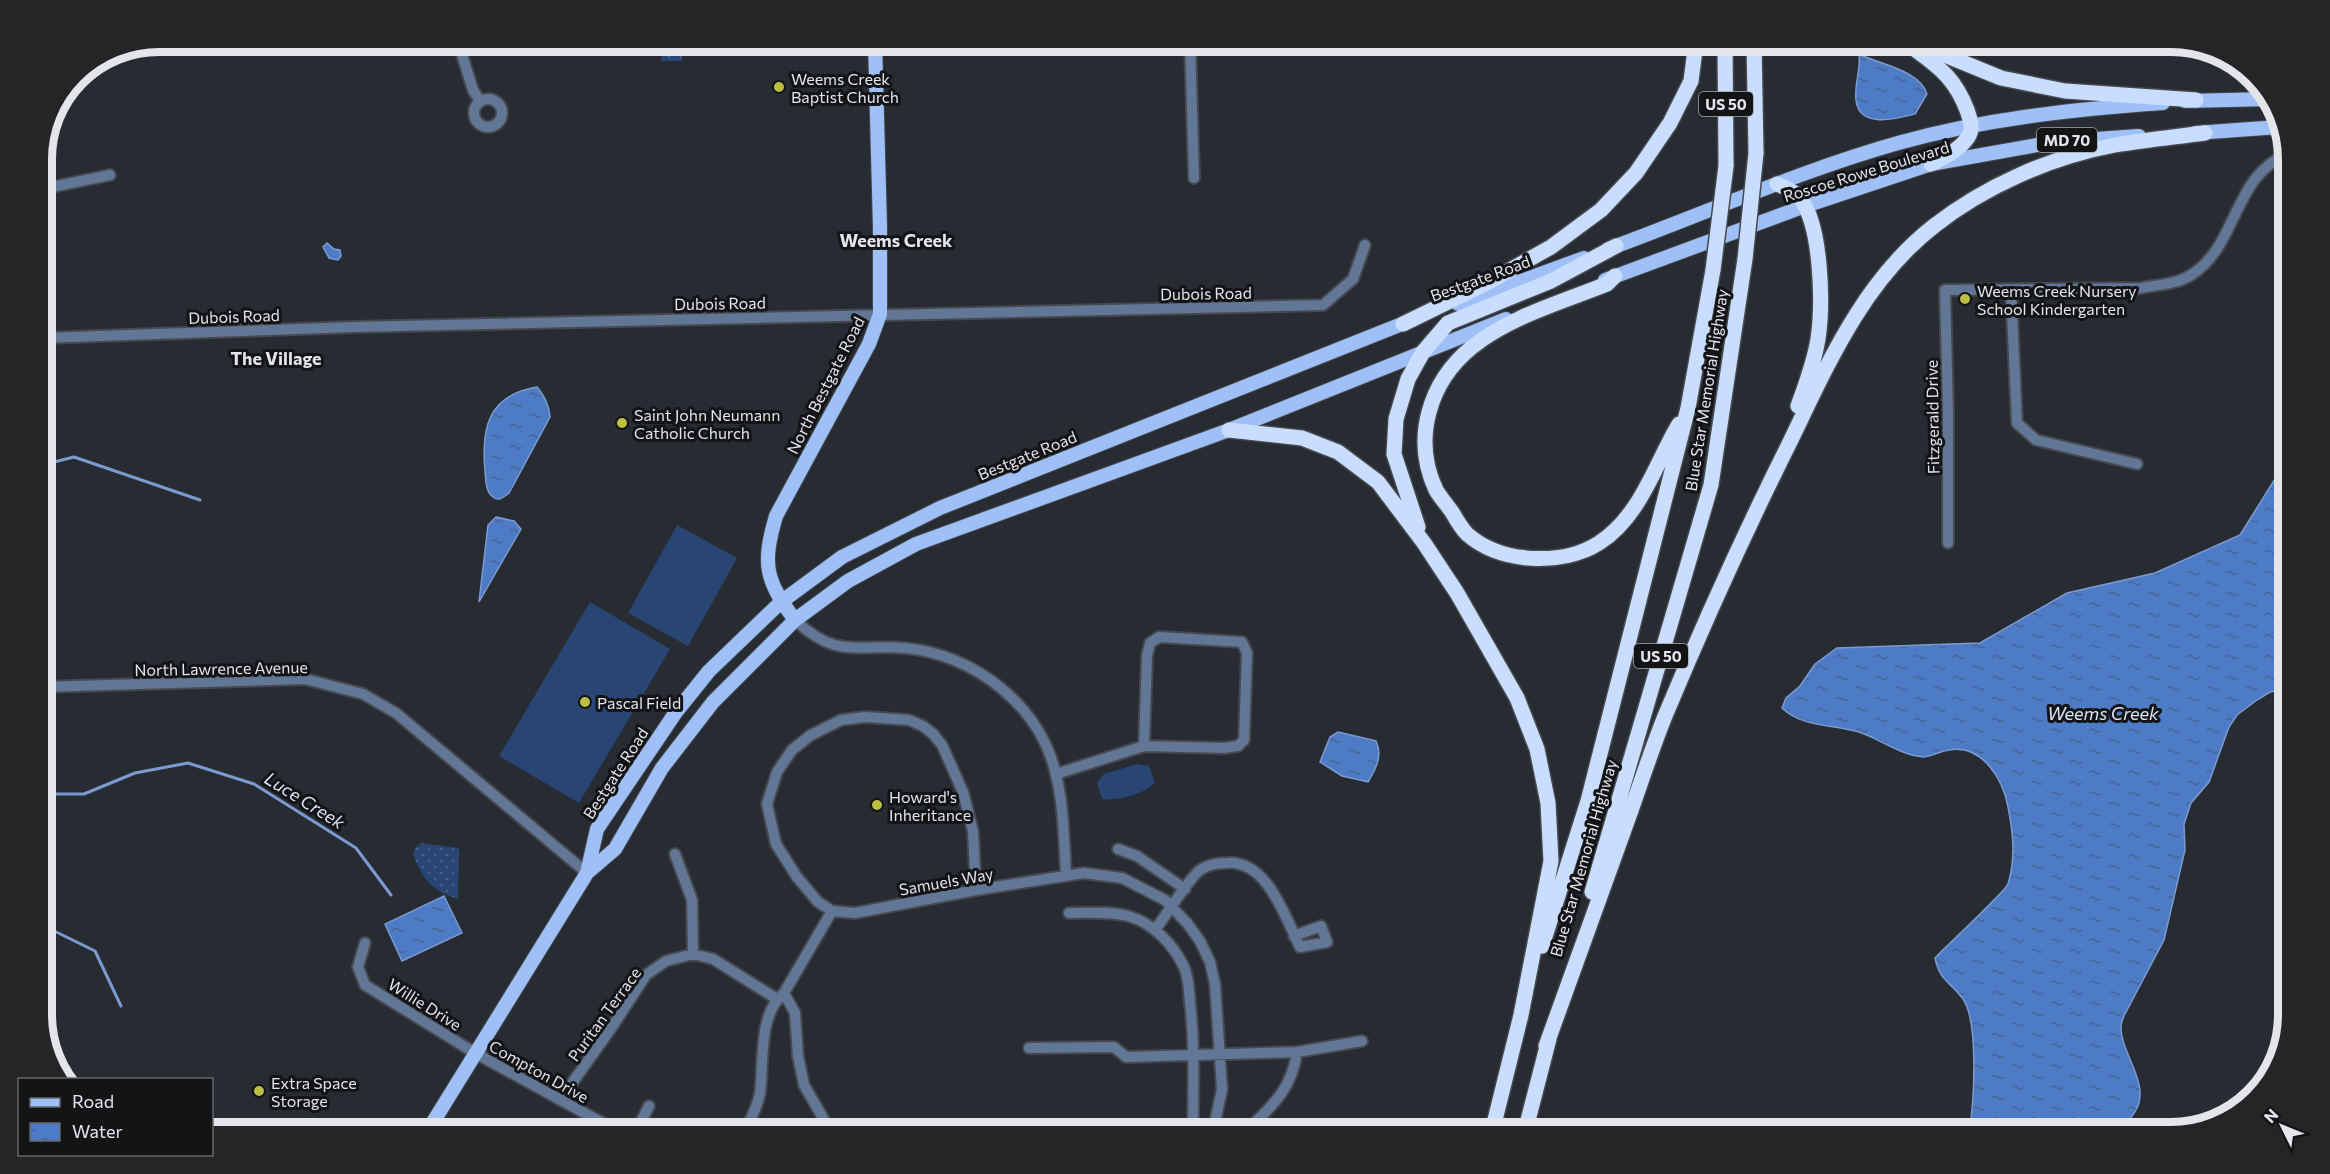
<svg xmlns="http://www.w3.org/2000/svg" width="2330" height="1174" viewBox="0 0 2330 1174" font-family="Commissioner,sans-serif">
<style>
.grass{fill:url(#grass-dots)}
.garden{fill:#294573}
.water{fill:url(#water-ripples);stroke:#7b9bd0;stroke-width:1.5}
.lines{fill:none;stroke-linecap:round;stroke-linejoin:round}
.stream{stroke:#7b9bd0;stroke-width:3}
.minor-casing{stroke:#45494f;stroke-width:14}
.major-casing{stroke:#45494f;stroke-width:16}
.highway-casing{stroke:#45494f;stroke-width:18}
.minor{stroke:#627696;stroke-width:10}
.major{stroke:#9fc0f6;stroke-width:14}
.highway{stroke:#c9ddfe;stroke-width:15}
.highway-bridge-casing{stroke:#45494f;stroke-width:18;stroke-linecap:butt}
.highway-bridge{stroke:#c9ddfe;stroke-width:15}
.poi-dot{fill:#bdbf43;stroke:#121416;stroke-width:2}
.labels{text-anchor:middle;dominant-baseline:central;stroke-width:6;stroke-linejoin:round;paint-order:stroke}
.shield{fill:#121416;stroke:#a4a6aa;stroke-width:1.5}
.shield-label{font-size:15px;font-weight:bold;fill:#e3e5e9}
.poi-label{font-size:16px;fill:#e3e5e9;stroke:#121416;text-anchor:start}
.street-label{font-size:16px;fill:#e3e5e9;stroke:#121416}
.neighbourhood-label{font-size:18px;font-weight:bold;fill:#e3e5e9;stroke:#121416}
.water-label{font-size:18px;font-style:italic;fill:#d7e3f8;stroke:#121416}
.rim{fill:none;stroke:#e3e5e9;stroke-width:8}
</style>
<defs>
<pattern id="grass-dots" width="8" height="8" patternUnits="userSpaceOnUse" patternTransform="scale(1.5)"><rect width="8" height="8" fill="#294573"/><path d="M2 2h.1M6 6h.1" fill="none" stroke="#486087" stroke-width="1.8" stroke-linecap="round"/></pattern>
<pattern id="water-ripples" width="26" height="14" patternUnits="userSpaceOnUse" patternTransform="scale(1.5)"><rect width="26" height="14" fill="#4e7bc5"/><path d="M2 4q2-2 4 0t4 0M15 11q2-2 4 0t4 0" fill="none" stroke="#4a6592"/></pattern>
</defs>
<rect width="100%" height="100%" fill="#272b32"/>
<path class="grass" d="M661,46H681L682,61H661Z
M421,843L459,848L458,899C432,891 422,879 413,854L415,848Z"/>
<path class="garden" d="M677,525L737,558L688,646L628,613Z
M590,602L670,649L579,803L499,756Z
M1137,764L1149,766L1155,783C1142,795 1119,801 1102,799L1097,783L1104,774Z"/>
<path class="water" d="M1859,54C1878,64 1920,70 1927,94L1915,114C1896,119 1859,129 1856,100C1854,85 1861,70 1859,54Z
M2288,217V304L2276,282L2278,246Z
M327,243L334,249L340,250L341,256L338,260L329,258L323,247Z
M537,387C545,397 549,405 550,417L509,493C504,497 499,502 493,497C485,491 486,479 485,471C481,428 488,395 537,387Z
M2288,458V689L2270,692L2257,700L2237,715L2229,727L2209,782L2191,803L2184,824L2185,850L2164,940L2125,1014C2123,1018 2121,1023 2121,1027C2120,1052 2151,1084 2136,1110C2132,1118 2124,1125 2118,1132H1969C1974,1104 1979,1022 1963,999C1951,982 1940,982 1935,958C1946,946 2006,891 2008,884C2016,858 2013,832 2008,807C2003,779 1982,744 1949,750C1940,751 1931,757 1923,757C1900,755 1880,739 1859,732C1833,724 1803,728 1782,708L1786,698L1800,686L1815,664L1837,648L1980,643L2067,593L2155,573L2240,535Z
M496,517L514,521L521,529L479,602L488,525Z
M1338,732L1376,741C1383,755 1376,769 1368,782L1342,776L1320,762L1330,737Z
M444,896L462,933L402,961L385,924Z"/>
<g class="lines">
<path class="stream" d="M42,465L74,457L200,500
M42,794H84L135,773L188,763L254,784L356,848L391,895
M42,925L95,951L121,1006"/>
<g class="minor-casing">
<path id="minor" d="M458,42L473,90L480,101
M1190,42L1194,178
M474 113a14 14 0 1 1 28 0a14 14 0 1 1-28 0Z
M42,189L110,175
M2011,290L2017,423L2036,440L2137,464
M42,338L354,327L1323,305L1353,279L1365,245
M1948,543V412L1945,290L2141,288C2157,285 2177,284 2191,275C2238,246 2233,175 2288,154
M795,620C836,659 856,644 905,648C974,654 1041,706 1056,775C1064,807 1064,842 1066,875
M42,687L305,679L363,694L396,713L587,873
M1056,774L1144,746L1224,748L1238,746L1244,740L1247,653L1242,642L1159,637L1150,643L1147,656L1144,746
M1118,849L1137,856L1185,889
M675,854L692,900L693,954
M976,890L973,831L963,792L942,745L933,734L923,726L909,720L865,717L841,720L811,735L792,750L777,772L767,804L776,844L797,877L818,902L832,911L855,913L976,890L1084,873L1122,878L1165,900L1187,923L1200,941L1210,962L1215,984L1222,1089L1213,1132
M1069,913C1088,913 1109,911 1128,916C1153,923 1173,944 1184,967C1189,978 1189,991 1190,1003C1195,1046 1193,1089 1193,1132
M1155,930C1165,917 1189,878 1200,870C1207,865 1217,863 1226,863C1267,859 1285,917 1300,947L1327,942L1321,926L1294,936
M365,943L358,967L365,985L475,1053L619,1132
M784,993L795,1013L798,1056L804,1085L831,1132
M2281,1045L2288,976
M1029,1048L1114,1047L1126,1057L1297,1052L1362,1041
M560,1100L612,1027L646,975L666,961L693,954L713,959L777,999
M636,1132L649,1106
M745,1132C750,1120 758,1106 760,1093C764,1062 758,1014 784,993L832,911
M1245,1132C1271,1107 1292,1090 1297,1052"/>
</g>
<g class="major-casing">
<path id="major" d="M2185,101L2270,99
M2195,133L2279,127
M1608,249C1704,214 1799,171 1898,143C1984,119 2074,109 2163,103
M1605,280L1805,206L1931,164L2054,142L2139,136
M1458,304L1584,258
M795,620C765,580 762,564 776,516L869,344L880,314V228L875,42
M587,873L615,849L662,768L713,702L795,620L848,581L916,544L1229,430L1506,319
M427,1132L587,873L597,829L676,712L709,671L781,602L842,557L940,508L1412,320"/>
</g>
<g class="highway-casing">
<path id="highway" d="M1725,42L1726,166
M1754,42L1756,153
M1913,42L2001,78L2065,91L2196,100
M1917,51C1942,69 1956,81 1967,110C1970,119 1974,128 1968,137C1960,150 1944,157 1931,164
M1777,184C1785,187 1794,191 1800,198C1822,226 1823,305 1818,339C1814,363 1806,384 1798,406
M1615,276L1607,284C1562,302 1509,317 1472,347C1429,382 1412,439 1436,490C1440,497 1447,505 1452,512C1456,519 1461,528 1467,534C1501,564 1563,566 1599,543C1641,516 1655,464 1679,424
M1403,324L1487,283L1551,247L1601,210L1636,173L1670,123L1691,81L1696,42
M1229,430L1302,438L1338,452L1378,482L1424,543L1457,593L1517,698L1537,749L1548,803L1551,861L1521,1015L1492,1132
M1418,527L1394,454L1396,419L1408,379L1423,352L1448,323L1551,281L1616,246
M1592,892L1711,485L1745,259
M1542,946L1588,801L1688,408L1713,270
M1546,1046C1572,974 1598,902 1624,830C1638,792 1650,753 1665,716C1703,625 1744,534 1788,446C1827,366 1862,282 1934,226C1985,186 2051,157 2115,145C2145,140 2175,137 2205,133
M1525,1132L1549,1039"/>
</g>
<use href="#minor" class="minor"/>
<use href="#major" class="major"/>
<use href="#highway" class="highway"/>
<g class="highway-bridge-casing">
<path id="highway-bridge" d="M1745,259L1756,153
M1713,270L1726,166"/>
</g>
<use href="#highway-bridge" class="highway-bridge"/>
</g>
<g class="poi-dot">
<circle cx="779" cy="87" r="6"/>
<circle cx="1965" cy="299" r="6"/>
<circle cx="622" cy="423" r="6"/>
<circle cx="585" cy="702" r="6"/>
<circle cx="877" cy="805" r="6"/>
<circle cx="259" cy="1091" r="6"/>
</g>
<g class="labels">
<g class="shield">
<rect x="1699" y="92" width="54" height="24" rx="4.5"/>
<rect x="2037" y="128" width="60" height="24" rx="4.5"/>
<rect x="1634" y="644" width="54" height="24" rx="4.5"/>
</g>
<g class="shield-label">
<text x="1726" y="104">US 50</text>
<text x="2067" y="140">MD 70</text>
<text x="1661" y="656">US 50</text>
</g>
<g class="poi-label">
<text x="791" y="78">Weems Creek<tspan x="791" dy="18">Baptist Church</tspan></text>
<text x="1977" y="290">Weems Creek Nursery<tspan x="1977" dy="18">School Kindergarten</tspan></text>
<text x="634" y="414">Saint John Neumann<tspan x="634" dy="18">Catholic Church</tspan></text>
<text x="597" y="702">Pascal Field</text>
<text x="889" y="796">Howard's<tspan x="889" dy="18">Inheritance</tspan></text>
<text x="271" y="1082">Extra Space<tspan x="271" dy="18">Storage</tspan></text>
</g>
<g class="street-label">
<text transform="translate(1866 171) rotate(-17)">Roscoe Rowe Boulevard</text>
<text transform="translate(1480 278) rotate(-20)">Bestgate Road</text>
<text transform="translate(1206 293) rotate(-1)">Dubois Road</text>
<text transform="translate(720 303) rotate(-1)">Dubois Road</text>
<text transform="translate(234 316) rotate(-2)">Dubois Road</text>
<text transform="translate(825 385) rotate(-63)">North Bestgate Road</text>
<text transform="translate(1706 390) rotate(-81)">Blue Star Memorial Highway</text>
<text transform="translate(1932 417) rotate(-91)">Fitzgerald Drive</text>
<text transform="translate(1027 455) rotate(-22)">Bestgate Road</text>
<text transform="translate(221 668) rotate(-1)">North Lawrence Avenue</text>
<text transform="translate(615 773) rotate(-57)">Bestgate Road</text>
<text transform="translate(1583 858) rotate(-74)">Blue Star Memorial Highway</text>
<text transform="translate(946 881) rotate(-10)">Samuels Way</text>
<text transform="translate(425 1004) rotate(32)">Willie Drive</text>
<text transform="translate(604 1014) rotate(-54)">Puritan Terrace</text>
<text transform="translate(539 1071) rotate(29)">Compton Drive</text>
</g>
<g class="neighbourhood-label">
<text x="896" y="240">Weems Creek</text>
<text x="276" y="358">The Village</text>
</g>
<g class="water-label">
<text x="2103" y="713">Weems Creek</text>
<text transform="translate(305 800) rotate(32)">Luce Creek</text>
</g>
</g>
<path d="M0 0H2330V1174H0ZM159 52H2171A107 107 0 0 1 2278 159V1015A107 107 0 0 1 2171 1122H159A107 107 0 0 1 52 1015V159A107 107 0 0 1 159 52Z" fill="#232527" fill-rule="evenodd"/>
<path class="rim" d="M159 52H2171A107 107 0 0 1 2278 159V1015A107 107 0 0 1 2171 1122H159A107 107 0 0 1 52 1015V159A107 107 0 0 1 159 52Z"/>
<rect x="18" y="1078" width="195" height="78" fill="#121416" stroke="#66686a" stroke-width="1.5"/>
<rect x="30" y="1098" width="30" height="9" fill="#9fc0f6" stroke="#66686a" stroke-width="1.5"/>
<text x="72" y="1108" font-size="18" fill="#e3e5e9">Road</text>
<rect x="30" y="1123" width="30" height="18" fill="url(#water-ripples)" stroke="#66686a" stroke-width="1.5"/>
<text x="72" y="1138" font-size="18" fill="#e3e5e9">Water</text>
<g transform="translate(2282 1126) rotate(313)" stroke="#121416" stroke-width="4.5" paint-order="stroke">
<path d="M0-4.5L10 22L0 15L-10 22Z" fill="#e3e5e9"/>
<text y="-9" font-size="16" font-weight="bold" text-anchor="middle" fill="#e3e5e9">N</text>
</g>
</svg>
